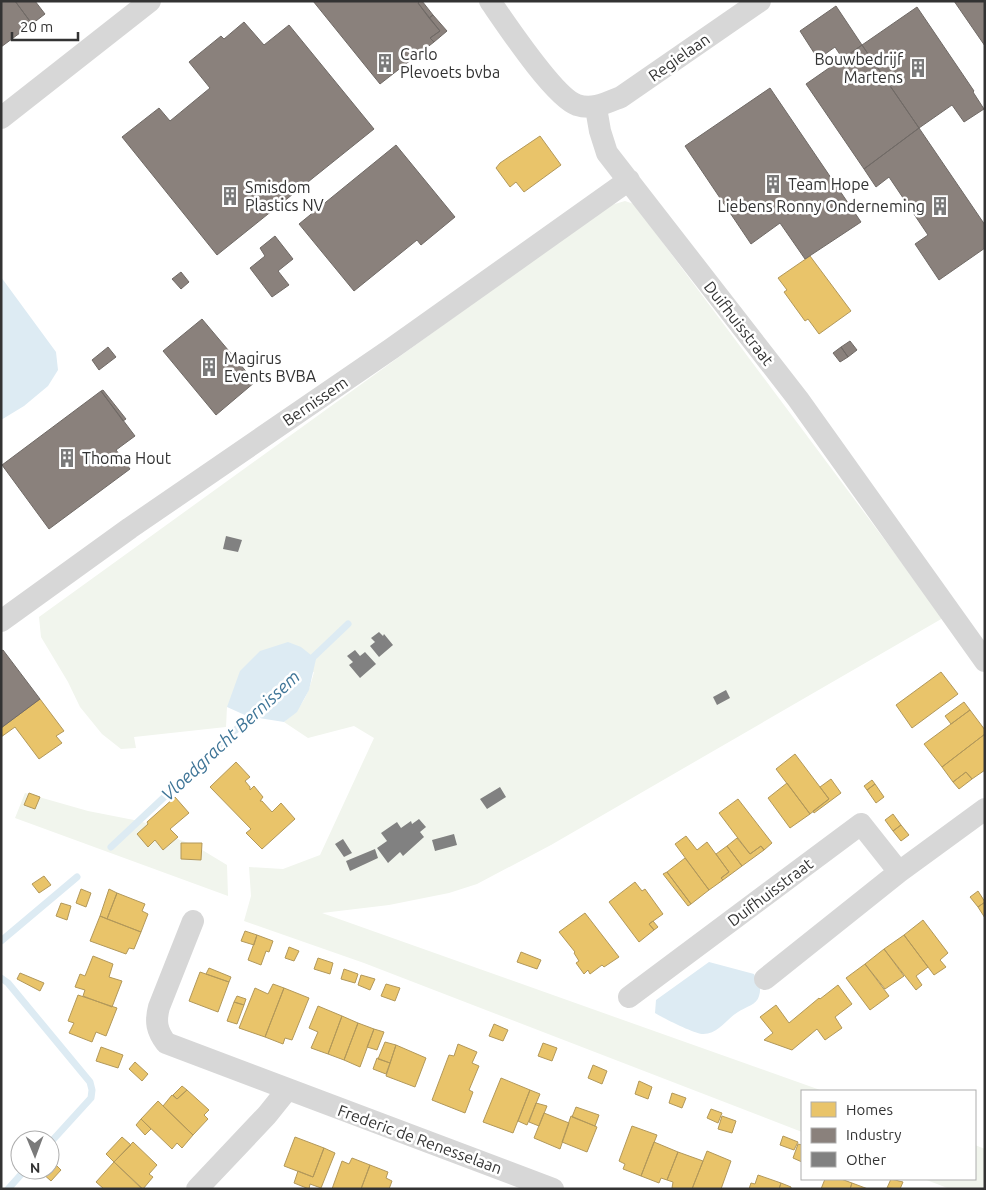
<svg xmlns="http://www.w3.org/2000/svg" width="986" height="1190" viewBox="0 0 986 1190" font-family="Ubuntu,sans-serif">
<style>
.green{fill:#f1f5ed}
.water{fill:#ddebf3}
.homes{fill:#e9c46a;stroke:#b2985a}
.industry{fill:#8a817c;stroke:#706a66}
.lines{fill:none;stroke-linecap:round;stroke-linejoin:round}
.stream{stroke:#ddebf3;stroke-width:7}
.building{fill:#818181}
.minor{stroke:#d7d7d7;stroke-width:22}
.labels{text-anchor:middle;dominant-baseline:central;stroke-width:5;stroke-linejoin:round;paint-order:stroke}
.poi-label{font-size:16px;fill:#333;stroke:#fff;text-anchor:start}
.street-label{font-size:16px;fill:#333;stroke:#fff}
.water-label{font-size:18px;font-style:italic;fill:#3f7597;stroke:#fff}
</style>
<rect width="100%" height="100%" fill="#fff"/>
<path class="green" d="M625,201L634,204L943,618L551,845L477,884L449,893L389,905L322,913L823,1091H802V1132L364,963L244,921L251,896L249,867L283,869L320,855L374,738L354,726L308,738L284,722C303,707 308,695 314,672L227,707L226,727L134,737L136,748L121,749L102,734L80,707L68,682L41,637L39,617L608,206Z
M25,793L88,811L139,821L155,826L180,840L194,845L227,865L228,896L15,818Z
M975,1145L985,1149V1189H950L924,1179H975Z"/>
<path class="water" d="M1,277L56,352L58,370L48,386L24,406L1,420Z
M288,642L301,647L316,659L309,690L297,712L284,722L247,716L227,707L240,671L260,651Z
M709,962L754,974C758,982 762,987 759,996C757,1005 745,1007 738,1012C726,1019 718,1035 702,1034C693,1033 663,1018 655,1013L656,1000Z"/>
<path class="homes" d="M540,136L561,165L524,192L516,182L510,187L496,168L500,163Z
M810,256L851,311L819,334L808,319L805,321L784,292L787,290L778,278Z
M941,672L958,694L912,728L896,705Z
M40,699L64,731L56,736L62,743L39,759L15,727L1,737V728Z
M964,702L970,710L951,724L945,716Z
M970,710L985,730V734L942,767L924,744Z
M985,734V770L972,779L966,772L953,782L942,767Z
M795,754L829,799L810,814L776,769Z
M236,762L250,777L245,781L250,787V790L254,786L263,797L260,801H262L272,812L281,803L295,819L262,849L246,833L251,829L210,787Z
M966,772L972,779L959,789L953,782Z
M831,779L841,793L814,813L813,811L829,799L820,787Z
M872,780L875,784L867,790L864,786Z
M787,783L810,814L790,828L768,798Z
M875,784L884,797L876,803L867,790Z
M29,793L40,797L35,809L24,805Z
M175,797L189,813L170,829L178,837L163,850L155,840L148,847L137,834L148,824L147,822Z
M738,799L772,843L764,850L761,846L750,854L719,813Z
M893,814L901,825L893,831L885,820Z
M901,825L909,835L901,841L893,831Z
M686,836L697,850L707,842L729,872L721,878L723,880L709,890L675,844Z
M737,838L750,854L761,846L764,850L742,866L727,846Z
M181,843H202L201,860L181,859Z
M727,846L742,866L723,880L721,878L729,872L716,854Z
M685,858L709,890L691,904L667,872Z
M667,872L691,904L688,906L663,874Z
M44,876L51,885L39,893L32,884Z
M635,882L642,891L645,889L663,914L649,924L654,930L639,942L609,902Z
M81,889L91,893L86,907L76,903Z
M109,889L117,893L107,919L100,916Z
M978,891L985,902L978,907L970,897Z
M117,893L145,904L142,911L148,914L141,932L107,919Z
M985,902V918L978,907Z
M61,903L71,906L67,920L56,916Z
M585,913L619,957L604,967L602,965L590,974L588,970L584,974L576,963L579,961L574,953L575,952L559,932Z
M100,916L141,932L134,949L129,948L126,954L90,941Z
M923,920L948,953L940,960L946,967L934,975L904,935Z
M653,921L658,927L654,930L649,924Z
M245,931L257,935L254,945L241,941Z
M257,935L273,941L269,952L266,951L261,965L248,960Z
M904,935L928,967L916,976L922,985L916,990L884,949Z
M289,947L299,951L294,961L285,958Z
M884,949L904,976L885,989L865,964Z
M521,952L541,960L537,969L517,962Z
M93,956L113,964L109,977L122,981L112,1007L83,996L85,990L75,987L80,974L85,976Z
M318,958L333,963L330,974L314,969Z
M865,964L889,996L870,1010L846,978Z
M209,968L231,977L229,982L206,974Z
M344,969L358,974L355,983L341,979Z
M200,972L229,982L218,1012L189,1001Z
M20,973L44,983L40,991L17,979Z
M361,975L375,979L370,990L358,985Z
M273,984L284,988L265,1037L239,1028L255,988L268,994Z
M386,984L400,988L395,1001L381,996Z
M838,985L852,1004L835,1017L842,1028L825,1040L817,1029L792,1050L764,1040L773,1033L760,1017L776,1005L789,1023L819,998L820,999Z
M284,988L309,998L292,1040L285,1038L283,1044L265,1037Z
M78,995L117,1008L106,1036L96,1032L92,1042L69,1033L74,1023L68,1021Z
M237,996L246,999L244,1005L234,1002Z
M234,1002L244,1005L237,1024L227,1021Z
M318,1006L342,1016L328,1054L311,1048L318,1032L309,1028Z
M342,1016L358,1023L344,1060L328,1054Z
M358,1023L374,1029L360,1067L344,1060Z
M494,1024L508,1030L503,1041L489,1036Z
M374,1029L384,1032L377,1050L367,1047Z
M385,1042L396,1045L390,1063L378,1059Z
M543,1043L557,1048L552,1061L538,1056Z
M458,1044L477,1052L472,1063L479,1066L469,1090L473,1092L465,1113L432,1100L449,1055L454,1056Z
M396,1045L426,1058L415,1087L386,1076Z
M101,1047L123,1055L118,1068L96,1061Z
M377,1058L390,1063L386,1074L373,1069Z
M135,1062L148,1074L142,1081L129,1069Z
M593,1065L607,1071L602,1084L588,1078Z
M501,1078L530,1090L513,1133L483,1122Z
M639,1081L652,1087L648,1099L635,1094Z
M182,1086L187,1090L177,1099L173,1095Z
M187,1090L209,1110L204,1115L208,1119L193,1135L163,1106L172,1095L177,1099Z
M530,1090L540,1094L527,1125L518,1121Z
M672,1093L686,1098L682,1108L669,1103Z
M158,1101L193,1135L182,1148L177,1143L172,1149L141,1119Z
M536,1103L547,1106L539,1126L529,1122Z
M576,1107L599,1115L595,1126L572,1117Z
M711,1109L722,1113L718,1123L707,1118Z
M544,1113L569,1123L560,1149L534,1138Z
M571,1116L597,1127L587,1152L562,1142Z
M722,1116L736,1121L732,1133L718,1129Z
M141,1119L151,1129L145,1135L136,1125Z
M632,1126L657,1135L641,1176L623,1169L625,1164L619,1161Z
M783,1136L798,1142L794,1150L780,1145Z
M122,1137L131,1145L114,1162L106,1154Z
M295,1137L324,1148L313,1177L284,1166Z
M133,1142L157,1165L149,1174L153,1177L143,1189L114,1162Z
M654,1142L678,1152L667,1180L661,1178L659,1183L641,1176Z
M798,1144L802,1145V1162L793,1158Z
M324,1148L335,1153L321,1188L310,1184L309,1189L294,1183L298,1171L313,1177Z
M707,1151L731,1161L721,1189H692Z
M678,1152L703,1161L692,1189H675L672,1188L673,1182L667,1180Z
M352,1158L370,1165L361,1189H332L342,1161L349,1164Z
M53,1162L61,1170L51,1181L42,1173L45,1170H50V1165Z
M114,1162L142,1189H104L96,1182Z
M370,1165L388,1172L386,1178L392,1181L389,1189H361Z
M758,1175L781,1183L779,1189H749L751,1183L755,1184Z
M825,1179H841L852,1183L850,1189H821Z
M891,1179L903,1182L900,1189L887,1188Z
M781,1183L791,1187V1189H779Z
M852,1183L868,1189H850Z"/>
<path class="industry" d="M1,1H15L32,24L1,47Z
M15,1H35L45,14L32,24Z
M313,1H420L418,3L440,31L430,38L434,42L380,84Z
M420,1H422L433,15L429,18L418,3Z
M954,1H985V46Z
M836,6L862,45L843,59L835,47L818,59L800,31Z
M917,7L974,91L973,92L984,109L964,122L952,105L919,128L862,45Z
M433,15L447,31L434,42L430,38L440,31L429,18Z
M244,22L264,45L289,25L374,129L217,255L122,137L159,108L170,121L210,88L189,62L221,36L224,39Z
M862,45L919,128L864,169L806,84Z
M770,88L861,222L805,259L780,223L751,244L685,146Z
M919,128L985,225V248L939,280L915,244L928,235L889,177L876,187L864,169Z
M396,145L455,217L421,245L417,240L354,291L299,224Z
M275,236L293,259L278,271L289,285L272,297L250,268L265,256L260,248Z
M181,272L189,282L181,289L172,279Z
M202,319L255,382L216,415L163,351Z
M850,341L857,350L848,357L841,347Z
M108,347L116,357L99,370L92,360Z
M841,347L848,357L840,362L833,353Z
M103,390L126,419L123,421L101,391Z
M101,391L135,436L116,450L130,469L49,529L2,465Z
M3,650L40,699L1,728V651Z"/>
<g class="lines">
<path class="stream" d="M307,663L348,624
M111,847L257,710
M1,941L77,877
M1,978L8,983L90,1082L92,1090L91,1098L50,1143
M8,1189L25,1170"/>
</g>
<path class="building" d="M226,536L242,540L238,552L223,549Z
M379,632L383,636L384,634L393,645L379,657L370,646L375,642L371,638Z
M355,650L360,656L365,652L376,664L360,678L349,665L353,662L347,656Z
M726,690L730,698L717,705L713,697Z
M500,787L506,797L487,809L480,799Z
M419,819L426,827L420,832L424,837L403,856L400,852L388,863L377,848L387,841L381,833L397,822L401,828L411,821L412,824Z
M454,834L457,845L435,851L432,840Z
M343,839L352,853L344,857L335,844Z
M375,849L378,858L350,871L346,861Z"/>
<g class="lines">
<path class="minor" d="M490,1C506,24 554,97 577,105C593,110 606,103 621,97L760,1
M596,108L600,131L607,153L798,399L985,661
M1,118L150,1
M1,621L130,528L391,349L629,180
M193,921L159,1007C155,1022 157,1031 166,1043L553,1189
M765,979L899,872L985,809
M629,997L861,824L899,872
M197,1189L267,1115L287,1090"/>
</g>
<defs>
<g id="building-bare" transform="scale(1.5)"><path d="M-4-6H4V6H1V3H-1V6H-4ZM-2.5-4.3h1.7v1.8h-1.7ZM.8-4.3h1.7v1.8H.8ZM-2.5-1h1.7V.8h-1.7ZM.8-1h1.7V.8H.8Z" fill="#7a7a7a" stroke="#fff" stroke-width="2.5" paint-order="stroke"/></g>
</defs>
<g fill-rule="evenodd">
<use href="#building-bare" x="385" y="63"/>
<use href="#building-bare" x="918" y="68"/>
<use href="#building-bare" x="773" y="184"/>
<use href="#building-bare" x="230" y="196"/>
<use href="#building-bare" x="940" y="206"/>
<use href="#building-bare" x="209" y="367"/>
<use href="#building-bare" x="67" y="458"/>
</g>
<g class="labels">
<g class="poi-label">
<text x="400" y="54">Carlo<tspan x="400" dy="18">Plevoets bvba</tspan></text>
<text x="903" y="59" text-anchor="end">Bouwbedrijf<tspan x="903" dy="18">Martens</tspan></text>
<text x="788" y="184">Team Hope</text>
<text x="245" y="187">Smisdom<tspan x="245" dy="18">Plastics NV</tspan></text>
<text x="925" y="206" text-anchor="end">Liebens Ronny Onderneming</text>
<text x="224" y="358">Magirus<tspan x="224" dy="18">Events BVBA</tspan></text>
<text x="82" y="458">Thoma Hout</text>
</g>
<g class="street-label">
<text transform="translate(679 57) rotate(-35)">Regielaan</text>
<text transform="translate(739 323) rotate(52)">Duifhuisstraat</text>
<text transform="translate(315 401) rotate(-34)">Bernissem</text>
<text transform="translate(770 892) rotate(-37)">Duifhuisstraat</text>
<text transform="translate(420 1139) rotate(20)">Frederic de Renesselaan</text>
</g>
<g class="water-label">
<text transform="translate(230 735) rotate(-43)">Vloedgracht Bernissem</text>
</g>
</g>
<rect width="986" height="1190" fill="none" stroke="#333333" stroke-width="5"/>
<rect x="801" y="1090" width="175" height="90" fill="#ffffff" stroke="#adadad"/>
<rect x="811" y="1102" width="25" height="15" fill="#e9c46a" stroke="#adadad"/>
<text x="846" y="1115" font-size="15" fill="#333333">Homes</text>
<rect x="811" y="1128" width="25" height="15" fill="#8a817c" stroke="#adadad"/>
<text x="846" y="1140" font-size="15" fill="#333333">Industry</text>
<rect x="811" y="1152" width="25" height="15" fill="#818181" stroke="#adadad"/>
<text x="846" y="1165" font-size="15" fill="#333333">Other</text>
<g transform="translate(35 1155) rotate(179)"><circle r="24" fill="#ffffff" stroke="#adadad"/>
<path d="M0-4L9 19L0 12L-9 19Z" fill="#7a7a7a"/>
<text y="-8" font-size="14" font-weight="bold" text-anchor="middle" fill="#333333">N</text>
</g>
<path d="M12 32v8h66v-8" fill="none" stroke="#333333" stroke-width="2.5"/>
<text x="20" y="32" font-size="15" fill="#333333" stroke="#ffffff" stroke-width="4" paint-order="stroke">20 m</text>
</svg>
